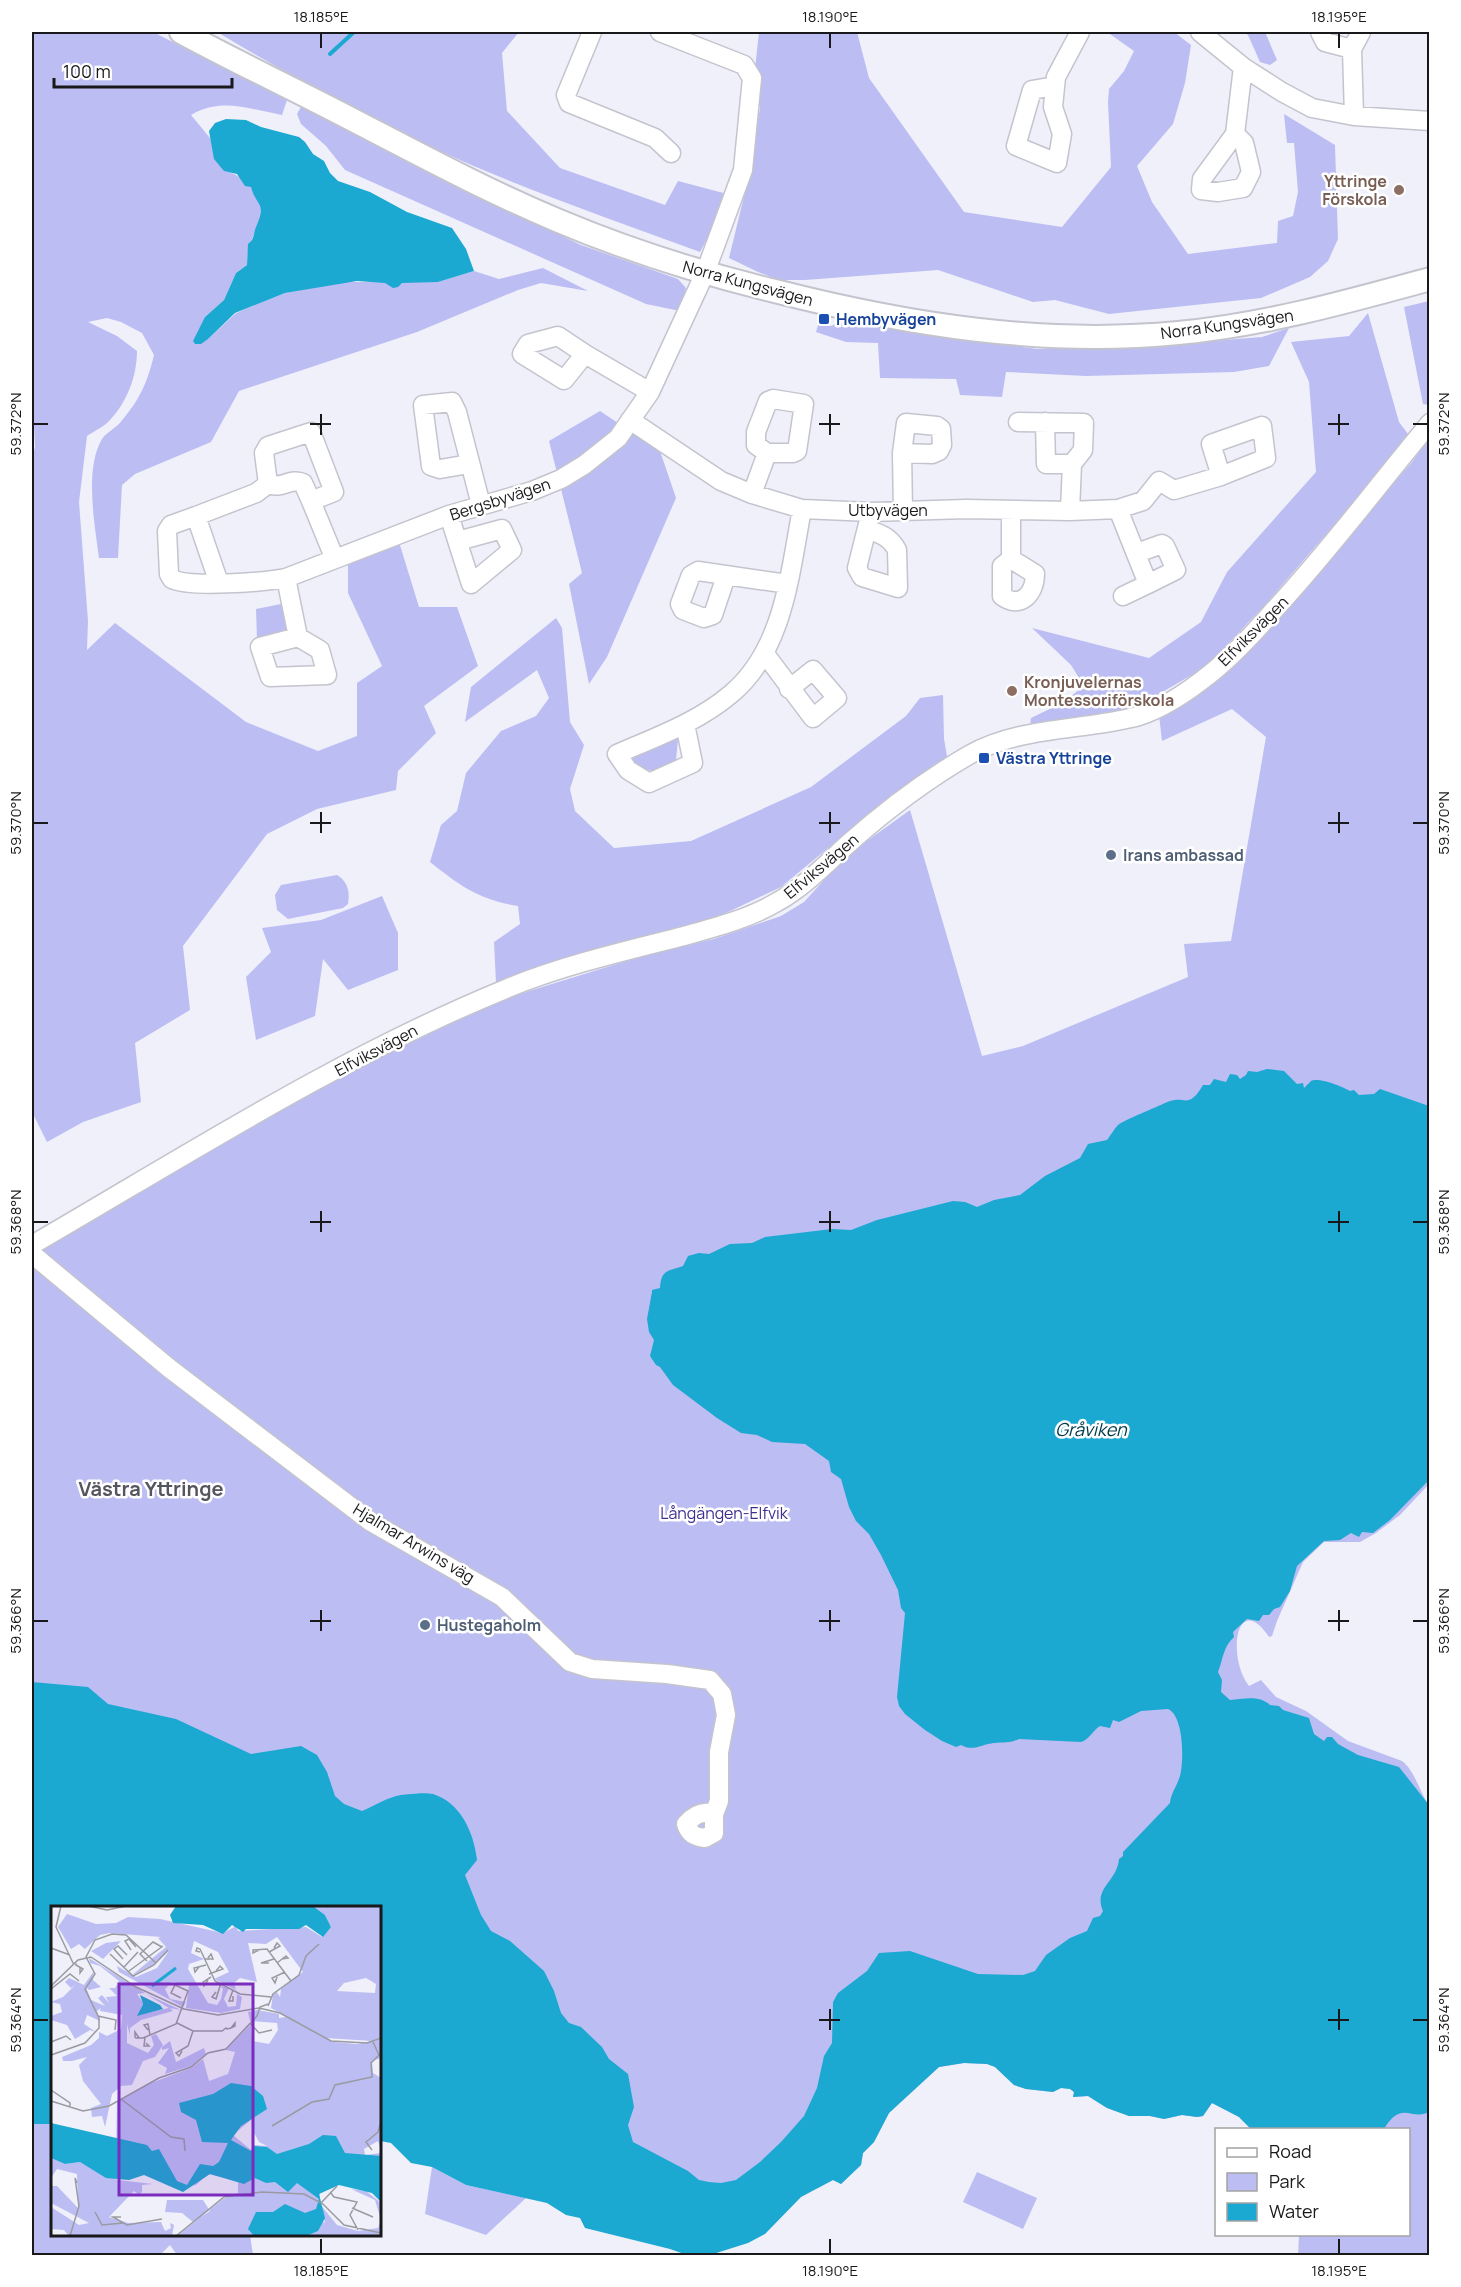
<svg xmlns="http://www.w3.org/2000/svg" width="1461" height="2287" viewBox="0 0 1461 2287" font-family="Manrope,sans-serif">
<style>
.green{fill:#bcbdf3}
.water{fill:#1ba8d1}
.lines{fill:none;stroke-linecap:round;stroke-linejoin:round}
.stream{stroke:#1ba8d1;stroke-width:4}
.minor-casing{stroke:#c4c4ce;stroke-width:21}
.major-casing{stroke:#c4c4ce;stroke-width:26}
.minor{stroke:#fff;stroke-width:18}
.major{stroke:#fff;stroke-width:22}
.ticks{fill:none;stroke:#19191c;stroke-width:2}
.education-dot{fill:#8d6e63;stroke:#fff;stroke-width:2}
.transit-dot{fill:#1a4fb4;stroke:#fff;stroke-width:2}
.service-dot{fill:#5c6f8a;stroke:#fff;stroke-width:2}
.labels{text-anchor:middle;dominant-baseline:central;stroke-width:5;stroke-linejoin:round;paint-order:stroke}
.education-label{font-size:16px;font-weight:bold;fill:#785e54;stroke:#fff;text-anchor:end}
.street-label{font-size:16px;fill:#19191c;stroke:#fff}
.transit-label{font-size:16px;font-weight:bold;fill:#164399;stroke:#fff;text-anchor:start}
.service-label{font-size:16px;font-weight:bold;fill:#4e5e75;stroke:#fff;text-anchor:start}
.park-label{font-size:16px;fill:#3e2f90;stroke:#fff}
.water-label{font-size:18px;font-style:italic;fill:#003a4b;stroke:#fff}
.quarter-label{font-size:20px;font-weight:bold;fill:#55555d;stroke:#fff}
.inset-river{fill:none;stroke:#1ba8d1;stroke-width:3}
.inset-road{fill:none;stroke:#9a9aa1;stroke-width:1.5}
.view{fill:#7b2cbf;fill-opacity:0.15;stroke:#7b2cbf;stroke-width:3}
.inset-edge{fill:none;stroke:#19191c;stroke-width:3}
.neatline{fill:none;stroke:#19191c;stroke-width:2}
.ticks-label{font-size:15px;text-anchor:middle;fill:#19191c}
</style>
<rect width="100%" height="100%" fill="#f0f0fa"/>
<path class="green" d="M32,32H153L287,100L282,115C250,109 221,97 191,115L210,138L224,171C242,173 264,195 261,215C260,225 249,242 248,251C247,256 248,260 247,265L236,273L224,300L205,317L208,339L235,314L245,309L285,293L344,282H438L474,271L499,279L543,268L588,291L541,283L518,290L417,332L239,391L211,442L135,474L122,485L118,558H99C95,526 84,469 102,439C106,433 114,429 119,424C139,401 147,384 154,355L142,333L121,322L107,318L88,322L117,336L137,351C137,376 127,402 110,420C104,427 94,431 87,436L79,502L88,621L87,650L115,623L246,722L318,751L357,736V683L382,666L348,593V561L399,542L419,607H457L478,666L424,706L436,733L398,771L396,790L317,809L267,834L183,946L190,1010L135,1043L141,1102L83,1122L47,1142L32,1112V459L35,447L32,381Z
M217,32H519L502,53L507,111L560,168L665,205L678,181L731,195L700,252C611,219 520,188 433,148C359,113 287,74 217,32Z
M759,32H857L869,78L964,212L1062,227L1111,167L1108,102L1109,89L1124,71L1134,51L1107,32H1174L1191,45L1185,83L1173,124L1137,166L1152,202L1188,254L1277,243L1278,221L1293,216L1298,192L1294,143H1287L1284,114L1335,145L1338,239L1328,261L1310,277L1261,298L1109,314L1055,300L1033,302L938,270L805,280H779L758,272L729,258L749,176L760,108L755,69Z
M1244,32H1265L1277,60L1270,65L1260,62L1248,35Z
M302,105L438,176L581,245L678,279L686,288L680,311L646,304L345,170L326,146L301,124L297,114Z
M1429,301H1430L1429,405L1423,404L1404,307Z
M1368,313L1399,422L1408,434L1378,474L1265,605L1207,666L1142,704L1098,716L1030,726L1031,718L1062,703L1084,686L1071,665L1032,628L1149,658L1201,622L1227,572L1316,472L1309,382L1291,342L1349,336Z
M843,321L1037,349L1174,344L1262,337L1289,328L1269,366L1234,372L1086,376L1006,372L1002,397L960,395L956,379L880,378L878,343L846,342L816,332L818,325L831,326Z
M600,411L660,451L676,498L607,657L589,684L569,584L582,573L549,441Z
M1429,438V1484L1400,1515L1376,1533L1360,1542H1324L1303,1562L1277,1621L1272,1636L1269,1637C1237,1590 1226,1656 1249,1686L1261,1680L1276,1697L1306,1711L1348,1741L1402,1761C1415,1771 1419,1791 1429,1805V2255H1298L1299,2235L1408,2234V2130L1251,2129L1239,2117L1212,2103L1203,2116L1197,2117L1182,2115L1164,2119L1150,2116H1129L1107,2108L1088,2096L1073,2097L1074,2092L1070,2089L1061,2088L1053,2092L1026,2089L1014,2085L995,2067L987,2064L964,2063L939,2067L889,2113L874,2142L863,2153L861,2165L841,2184L833,2180L818,2188L732,2199L654,2186L380,1908L32,1880V1254L381,1053L500,1000L659,951L714,939L781,916L804,902L846,856L910,810L982,1056L1023,1046L1188,977L1184,944L1231,941L1266,737L1232,709L1162,741L1159,715L1335,551L1412,462Z
M286,603L292,629L257,640L256,609Z
M556,618L562,628L570,722L584,745L570,789L575,811L614,848L691,841L811,787L906,716L920,698L943,695L944,739L948,762L845,834L781,887L709,921L496,983L494,942L520,924L518,906C480,900 460,886 430,862L441,825L457,811L466,773L501,731L536,716L549,698L537,670L465,722L471,687Z
M678,740L676,760L653,771L639,769L631,758L661,741Z
M337,875C348,882 350,891 348,904L343,908L288,919L277,910L275,895L281,885Z
M382,896L398,933V970L348,990L323,959L315,1016L256,1040L246,977L271,952L262,928L321,920Z
M32,2124H52V2234L250,2235L253,2255H177L170,2245L160,2255H32Z
M432,2167L466,2185L526,2198L486,2235L425,2214Z
M977,2172L1037,2198L1023,2229L963,2202Z"/>
<path class="water" d="M226,119L246,120L261,127L299,137L305,142L313,154L324,161L330,173L338,181L370,192L407,212L452,228L466,249L474,271L438,282L402,283L398,287L393,288L385,283L357,281L285,293L235,313L208,339L201,344H195L193,341L205,317L224,300L236,273L247,265L248,244C255,239 253,234 256,227C267,202 257,208 251,187L245,186L237,174L224,171L214,159L209,131L215,123Z
M1267,1069L1284,1071L1297,1084L1303,1083L1304,1088C1305,1087 1310,1082 1311,1081C1319,1077 1343,1087 1350,1091L1354,1090L1359,1095L1374,1094L1380,1089L1429,1106V1480L1390,1520L1373,1533L1362,1532L1359,1537L1351,1533L1340,1540L1324,1541L1297,1566L1290,1591L1280,1607L1274,1609L1269,1615H1263L1259,1621L1247,1619L1233,1632L1234,1637C1223,1647 1223,1659 1218,1672L1222,1680L1221,1692L1230,1700C1244,1699 1259,1695 1270,1705L1279,1706L1283,1710L1309,1718L1314,1734L1324,1741L1327,1737H1332L1338,1744L1358,1755L1399,1767L1429,1805L1430,2111C1413,2123 1402,2098 1384,2129H1251L1239,2117L1212,2103L1203,2116L1197,2117L1182,2115L1164,2119L1150,2116H1129L1107,2108L1088,2096L1073,2097L1074,2092L1070,2089L1061,2088L1053,2092L1026,2089L1014,2085L995,2067L987,2064L964,2063L939,2067L889,2113L874,2142L863,2153L861,2165L841,2184L833,2180L801,2197L765,2234L748,2243L710,2255H687L670,2249L585,2228L580,2218L566,2215L547,2203L466,2185L432,2167L411,2163L391,2143L380,2141V1908H52V2124H32V1682L88,1687L108,1704L176,1719L251,1754L301,1746L317,1755L327,1772L335,1796L344,1804L362,1811C374,1806 388,1797 401,1795C409,1794 425,1792 433,1794C461,1803 474,1833 477,1860L465,1875L481,1915L491,1931L510,1941L544,1971L554,1991L561,2013L569,2023L581,2027L602,2047L609,2059L628,2074L634,2107L628,2125L633,2142L688,2171L699,2180L709,2182L721,2183L736,2180L760,2162L781,2142L804,2116L817,2088L824,2056L832,2043L833,2002L838,1993L867,1971L879,1953L910,1951L978,1974L1023,1975L1035,1971L1046,1955L1070,1938L1087,1931L1093,1918L1100,1916L1103,1911C1093,1888 1117,1882 1119,1859L1123,1856V1852L1170,1803C1171,1793 1177,1786 1180,1776C1184,1761 1184,1716 1168,1709L1141,1711L1119,1722L1113,1720L1110,1728L1100,1726C1092,1731 1090,1739 1081,1742L1019,1739C1010,1743 1004,1742 994,1743C982,1744 973,1752 961,1745L956,1747L942,1741L925,1730L905,1714L899,1706L897,1697L905,1613L901,1608L898,1590L881,1555L869,1534L856,1521L849,1507L841,1479L831,1472L829,1461L805,1444L772,1442L757,1435L741,1433L717,1418L673,1385L660,1367L656,1365L650,1356L654,1340L649,1332L647,1319L652,1292V1290L660,1288C661,1269 669,1271 683,1266L688,1256L699,1253L709,1254L730,1244L752,1243L765,1237L832,1229L851,1230L877,1220L953,1201L965,1202L977,1207L994,1200L1020,1195L1045,1176L1080,1158L1088,1144L1107,1140C1111,1135 1114,1129 1118,1125C1124,1120 1157,1107 1165,1103C1185,1093 1187,1112 1203,1085H1210L1214,1079L1226,1082L1230,1074L1237,1075L1240,1079L1246,1075L1248,1071L1257,1072Z"/>
<g class="lines">
<path class="stream" d="M330,54L354,32"/>
<g class="minor-casing">
<path id="minor" d="M592,32L566,95L569,103L655,138L671,153
M1200,32L1243,67L1282,92L1312,108L1354,116L1430,121
M1320,32L1325,42L1352,49
M1055,86L1032,90L1016,146L1057,163L1062,134L1053,107L1056,77L1080,32
M1354,116L1352,49L1361,32
M1235,134L1244,143L1251,172L1243,188L1218,192L1201,190L1202,179L1235,134L1243,67
M558,336L585,354L564,380L522,354L528,344Z
M585,354L650,392
M630,420L721,481L752,494L802,509L871,512L966,509L1070,511L1118,509L1143,501L1159,481L1174,490L1221,476L1266,458L1262,426L1211,444L1221,476
M1018,422L1084,423L1083,450L1072,464L1070,511
M1045,422L1046,464H1072
M902,453L932,454L939,451L942,445L941,429L937,426L906,423L902,453L903,511
M469,464L440,469L431,466L423,405L452,402L457,412L481,505
M752,494L767,453L756,445V432L768,401L773,399L804,404L797,451L793,453H767
M311,501L303,483C290,477 282,490 268,484L264,453L268,446L311,432L334,492L311,501L334,557
M1118,509L1148,584L1176,570L1165,546L1162,544L1137,553
M1011,511V559L1002,566V596C1021,610 1035,593 1035,574L1011,559
M449,515L471,584L512,550L502,529L458,541
M196,516L256,493L268,484
M867,529C881,534 890,537 897,550L898,588L862,577L857,568L871,512
M726,576L713,615L704,618L683,610L680,604L691,575L698,571L788,584
M286,578L298,637L260,647L270,677L327,675L320,650L298,637
M219,583L196,516L171,525L167,531L169,574L172,579C189,588 265,582 286,578L449,515L532,491L561,479L584,465L618,438L650,392L705,273L743,170L752,78L744,65L660,32
M1123,596L1148,584
M765,654L813,718L837,698L813,670L789,689
M685,724L693,763L649,783L628,770L617,754C656,737 698,722 731,694C784,650 790,572 802,509
M32,1245C187,1155 341,1056 508,988C564,965 625,951 684,936C716,927 748,919 777,902C804,887 826,864 848,844C885,811 926,780 969,755C1020,726 1083,731 1139,716C1164,708 1190,690 1210,674C1234,655 1255,632 1275,609C1330,550 1378,485 1430,423
M32,1254L169,1368L371,1522L502,1597L570,1662L592,1669L667,1674L710,1680L722,1694L726,1715L719,1752V1801L714,1814C702,1810 694,1815 686,1824C689,1834 695,1837 705,1838L714,1833V1814"/>
</g>
<g class="major-casing">
<path id="major" d="M181,32C225,56 271,78 316,101C397,142 475,186 559,221C630,251 704,274 779,292C909,325 1043,346 1178,333C1264,325 1346,302 1430,279"/>
</g>
<use href="#minor" class="minor"/>
<use href="#major" class="major"/>
</g>
<path class="ticks" d="M321,33V48M830,33V48M1339,33V48M321,414V435M830,414V435M1339,414V435M33,424H48M310,424H331M819,424H840M1328,424H1349M1413,424H1428M321,812V833M830,812V833M1339,812V833M33,823H48M310,823H331M819,823H840M1328,823H1349M1413,823H1428M321,1211V1232M830,1211V1232M1339,1211V1232M33,1222H48M310,1222H331M819,1222H840M1328,1222H1349M1413,1222H1428M321,1610V1631M830,1610V1631M1339,1610V1631M33,1621H48M310,1621H331M819,1621H840M1328,1621H1349M1413,1621H1428M830,2009V2030M1339,2009V2030M33,2020H48M819,2020H840M1328,2020H1349M1413,2020H1428M321,2239V2254M830,2239V2254M1339,2239V2254"/>
<g class="education-dot">
<circle cx="1399" cy="190" r="6"/>
<circle cx="1012" cy="691" r="6"/>
</g>
<g class="transit-dot">
<rect x="818" y="313" width="12" height="12" rx="3"/>
<rect x="978" y="752" width="12" height="12" rx="3"/>
</g>
<g class="service-dot">
<circle cx="1111" cy="855" r="6"/>
<circle cx="425" cy="1625" r="6"/>
</g>
<g class="labels">
<g class="education-label">
<text x="1387" y="181">Yttringe<tspan x="1387" dy="18">Förskola</tspan></text>
<text x="1024" y="682" text-anchor="start">Kronjuvelernas<tspan x="1024" dy="18">Montessoriförskola</tspan></text>
</g>
<g class="street-label">
<text transform="translate(748 283) rotate(15)">Norra Kungsvägen</text>
<text transform="translate(1227 324) rotate(-8)">Norra Kungsvägen</text>
<text transform="translate(500 499) rotate(-18)">Bergsbyvägen</text>
<text x="888" y="510">Utbyvägen</text>
<text transform="translate(1253 631) rotate(-45)">Elfviksvägen</text>
<text transform="translate(821 866) rotate(-40)">Elfviksvägen</text>
<text transform="translate(376 1050) rotate(-28)">Elfviksvägen</text>
<text transform="translate(414 1543) rotate(31)">Hjalmar Arwins väg</text>
</g>
<g class="transit-label">
<text x="836" y="319">Hembyvägen</text>
<text x="996" y="758">Västra Yttringe</text>
</g>
<g class="service-label">
<text x="1123" y="855">Irans ambassad</text>
<text x="437" y="1625">Hustegaholm</text>
</g>
<g class="park-label">
<text x="724" y="1513">Långängen-Elfvik</text>
</g>
<g class="water-label">
<text x="1091" y="1429">Gråviken</text>
</g>
<g class="quarter-label">
<text x="151" y="1488">Västra Yttringe</text>
</g>
</g>
<g transform="translate(51 1906)">
<rect width="330" height="330" fill="#f0f0fa"/>
<path d="M262,0H330V131L321,135L275,132L220,102L222,89L226,86L229,91L230,83L252,66L226,31L215,38L197,37L206,76L189,72L183,77L185,84L163,73L178,66L167,46L143,35L140,47L153,53L138,58L137,63L157,97L166,99L170,93L172,83L169,80L178,82L173,93L177,101L185,100L186,88L191,91L189,103L170,107L135,102L138,79L121,76L114,83L119,93L135,96L132,101L68,66L66,60L85,71L106,62L118,45L104,58L81,69L115,41L107,32L110,31L59,27L49,29L34,43L28,38L20,43L7,21L16,8L45,18L65,17L77,11L109,13L172,27L185,20L187,25L255,21L271,31L280,21L274,9ZM315,72L325,78L324,87L286,85L293,77ZM70,35L52,53L40,45L55,37ZM38,52L94,87L86,88L92,97L87,109L118,102L95,88L130,104L119,102L122,105L90,114L79,122V129L76,118V137L97,147L103,139L100,130L105,128L112,139L104,151L92,155L81,179L70,180L61,188L54,221L51,210L41,211L40,202L50,198L32,175L28,159L36,151L21,155H12L11,151L40,139L48,132V126L56,130L70,123L71,109L49,105L50,102L46,105L49,115L36,109L33,118L45,126L39,124L24,133L16,119L0,114V110L11,106L9,98L0,96L12,91L24,79L20,82L14,76L18,72L33,79L43,65L42,74L50,81L38,84L35,81L40,94L54,100L47,92L51,89L58,97L55,91L66,90L58,82H64L68,75L49,60L39,57ZM206,104L228,108V112L235,111L283,136L306,138L330,133V152L321,155L322,167L330,172V244L327,235L313,243L314,249L330,247V256L269,280L268,313L274,317L269,298L286,319L307,325L327,322L330,314L324,294L300,283L315,285L329,296L330,301V330H126L172,293L187,287V275L157,268L145,279L135,280L65,249L66,196L100,177L140,162L152,153L158,175L177,168L184,146L175,144L200,118L201,135L218,138L227,124L226,117L199,115L197,106ZM201,213V223L208,236L216,240L202,239L200,244L182,229ZM119,135L125,156L153,142L155,148L140,160L114,168L116,162L107,157L118,142L111,144V141ZM0,252L14,258L29,256L67,274L102,278L91,279V286L88,289L83,285L58,311L77,317L110,316L114,325L120,322L119,317L123,319L121,330H18L13,324L0,323V301L28,319L38,317L0,297V280H6L27,302L26,268L6,263L0,272ZM116,294H152L159,305L142,316L131,307L114,306Z" fill="#bcbdf3" fill-rule="evenodd"/>
<path d="M125,0H262L274,9L280,21L272,31L255,19L248,23H195L192,26L181,19L172,28L152,19L122,17L119,9ZM89,89L109,99L112,103L86,110L92,98ZM180,177L200,180L212,190L216,203L190,220L180,234L200,245L203,240L216,241L226,248L258,238L272,229L285,230L294,247L330,250V296L321,287L288,279L268,288L274,312L267,325L255,330H203L197,323L205,306H222L234,298L254,307L265,303L268,293L246,277L237,286L224,276L215,277L204,272L193,278L159,268L132,286L93,269L78,274L55,272L29,256L14,258L0,252V217L96,239L101,245L108,243L126,275L136,279L149,258L162,260L168,256L177,237L151,236L145,214L130,206L128,197L162,188Z" fill="#1ba8d1"/>
<path class="inset-river" d="M101,80L125,62"/>
<path class="inset-road" d="M10,0L5,21L22,57L25,58V59L32,63L29,67V62M37,0L56,4L75,0M0,42L19,49M80,44L74,35L78,33L85,41M208,44L202,47V44L216,43L240,75M149,46L145,45L146,42L149,43L164,75L189,88L220,91M218,46L229,40L226,37L223,42M59,48L82,70L103,59L117,44M72,53L63,43L67,40L76,49M154,53H162L160,48L157,52M96,55L89,48L102,36L111,41M218,57H210L223,53M226,57L235,50L237,52L231,53M73,61L87,46M148,61L144,66L143,62L155,59M78,65L112,40M158,68L172,63L169,60L165,65M226,71L224,77L221,72L234,66M157,74L153,80L152,76L160,71M0,80L27,54L40,51L85,81L133,103L167,109L208,102M0,83L19,68L28,75M165,86L161,91L165,93L170,77M182,90V95H178L182,84M217,100L222,88L248,69L255,50L268,38M208,102L229,107L280,135L316,137L330,132M47,110L65,114L64,124M126,117L142,125H171L175,122L176,123L180,122L184,120V117L180,122M199,117L208,127L221,124M97,124L93,119L97,118L99,129M94,131L93,140H98L95,137M88,132L84,126V131L85,132H92L125,118L137,85L124,79L120,87L130,92M0,136L15,130L20,134M131,145L128,150L125,147L137,140L142,125M0,149L34,137L48,122V112L34,83L44,68L35,51L44,34L61,28L75,29L105,57M0,184L19,197V202M70,193L120,231L133,233L134,245M0,195L32,205L58,200L108,172L140,161L157,147L175,143L206,110L209,101L217,98M221,220L261,196L278,193L284,179L321,171L320,157L328,149L322,136M321,244L315,236L327,226L330,215M279,286L283,291L306,296L299,309L307,324M270,297L286,280M301,302L322,311M44,306L51,319L72,317M70,311H62L76,319L111,313M19,330L28,300L24,272L26,277M125,330L173,291L211,286L253,288L272,298L293,319L330,327"/>
<path class="view" d="M68,78H202V289H68Z"/>
<rect width="330" height="330" class="inset-edge"/>
</g>
<rect width="1461" height="2287" fill="none" stroke="#ffffff" stroke-width="66"/>
<rect x="1215" y="2128" width="195" height="108" fill="#ffffff" stroke="#a3a3a4" stroke-width="1.5"/>
<rect x="1227" y="2148" width="30" height="9" fill="#ffffff" stroke="#a3a3a4" stroke-width="1.5"/>
<text x="1269" y="2158" font-size="18" fill="#19191c">Road</text>
<rect x="1227" y="2173" width="30" height="18" fill="#bcbdf3" stroke="#a3a3a4" stroke-width="1.5"/>
<text x="1269" y="2188" font-size="18" fill="#19191c">Park</text>
<rect x="1227" y="2203" width="30" height="18" fill="#1ba8d1" stroke="#a3a3a4" stroke-width="1.5"/>
<text x="1269" y="2218" font-size="18" fill="#19191c">Water</text>
<path d="M54 78v9h178v-9" fill="none" stroke="#19191c" stroke-width="3"/>
<text x="63" y="78" font-size="18" fill="#19191c" stroke="#ffffff" stroke-width="4.5" paint-order="stroke">100 m</text>
<rect x="33" y="33" width="1395" height="2221" class="neatline"/>
<g class="ticks-label">
<text x="321" y="22">18.185°E</text>
<text x="830" y="22">18.190°E</text>
<text x="1339" y="22">18.195°E</text>
<text transform="translate(16 424) rotate(-90)" y="5">59.372°N</text>
<text transform="translate(1444 424) rotate(-90)" y="5">59.372°N</text>
<text transform="translate(16 823) rotate(-90)" y="5">59.370°N</text>
<text transform="translate(1444 823) rotate(-90)" y="5">59.370°N</text>
<text transform="translate(16 1222) rotate(-90)" y="5">59.368°N</text>
<text transform="translate(1444 1222) rotate(-90)" y="5">59.368°N</text>
<text transform="translate(16 1621) rotate(-90)" y="5">59.366°N</text>
<text transform="translate(1444 1621) rotate(-90)" y="5">59.366°N</text>
<text transform="translate(16 2020) rotate(-90)" y="5">59.364°N</text>
<text transform="translate(1444 2020) rotate(-90)" y="5">59.364°N</text>
<text x="321" y="2276">18.185°E</text>
<text x="830" y="2276">18.190°E</text>
<text x="1339" y="2276">18.195°E</text>
</g>
</svg>
